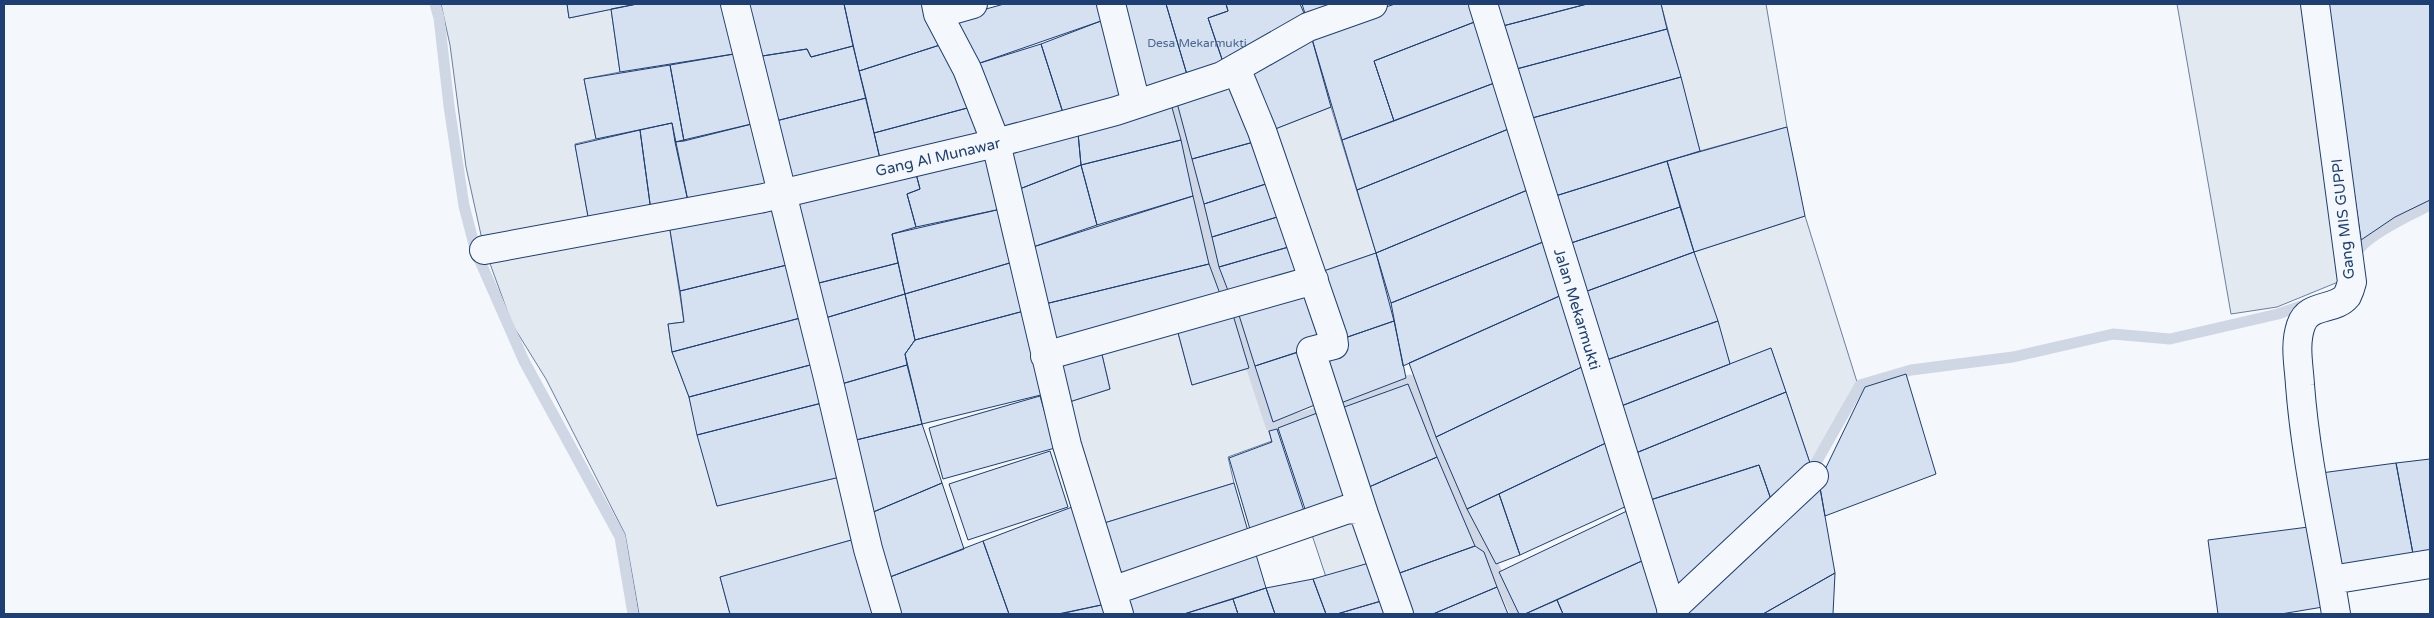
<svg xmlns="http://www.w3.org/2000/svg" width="2434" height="618" viewBox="0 0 2434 618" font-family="'Varela Round',sans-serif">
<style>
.green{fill:#e3e9f0;stroke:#687fa3}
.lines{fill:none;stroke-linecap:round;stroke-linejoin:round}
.stream{stroke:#cfd7e4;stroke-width:11}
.building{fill:#d5e0f0;stroke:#1d3f73}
.minor-casing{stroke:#1d3f73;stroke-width:30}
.minor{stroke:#f4f7fb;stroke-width:28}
.labels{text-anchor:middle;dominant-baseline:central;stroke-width:4;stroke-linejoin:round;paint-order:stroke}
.number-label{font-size:12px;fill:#4b6792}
.street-label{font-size:15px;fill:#1d3f73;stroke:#f4f7fb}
</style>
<rect width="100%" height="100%" fill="#f4f7fb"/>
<path class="green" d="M441,4H567L569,18L611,9L620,72L584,79L596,139L575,144L589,222L483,244L466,167L450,45Z
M1661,4H1766L1787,127L1700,151Z
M2177,4H2304L2343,280L2277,307L2231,314Z
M1331,107L1376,253L1315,274L1265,133Z
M1805,216L1857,382L1812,469L1771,348L1730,364L1694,252Z
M669,224L684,322L668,324L672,352L689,397L717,506L840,477L855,539L720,577L730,614H639L625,534L546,379L512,324L488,258Z
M1177,329L1192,385L1249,368L1272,441L1228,457L1234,483L1101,524L1066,403L1110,389L1100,346Z
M1351,513L1376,561L1326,577L1309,526Z"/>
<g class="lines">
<path class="stream" d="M435,4L439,18L449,106L464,206L476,252L524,361L620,537L633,614
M1174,92L1215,266L1232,308L1271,426L1330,409L1410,380L1474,534L1487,552L1516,614
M2355,259C2355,239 2413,214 2430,205
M1809,475L1860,385L1911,370L2013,357L2113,334L2170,339L2278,314L2307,304"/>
</g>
<path class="building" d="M567,4H637L569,18Z
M637,4H726L740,53L620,72L611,9Z
M744,4H844L853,46L811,57L807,49L756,57Z
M844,4H929L943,44L859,71Z
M1004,4H1098L1101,21L977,64L954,18Z
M1118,4H1166L1188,78L1140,95Z
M1166,4H1226L1228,11L1208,18L1225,68L1188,78Z
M1226,4H1300L1307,20L1225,68L1208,18L1228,11Z
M1302,4H1354L1307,20Z
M1395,4H1472L1477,21L1374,61L1394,121L1342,140L1310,32Z
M1493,4H1587L1499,27Z
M1587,4H1661L1667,29L1509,71L1499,27Z
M2327,4H2430V200L2395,217L2361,240Z
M1101,21L1122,98L1064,116L1041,44Z
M1477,21L1497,82L1394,121L1374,61Z
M1667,29L1681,77L1525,120L1509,71Z
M1310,32L1331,107L1265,133L1243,70Z
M943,44L971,107L874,133L859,71Z
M1041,44L1064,116L1001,135L977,64Z
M853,46L866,98L772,122L756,57L807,49L811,57Z
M740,53L760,122L684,141L670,65Z
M670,65L684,141L675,142L672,123L596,139L584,79Z
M1234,77L1261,140L1192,159L1176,99Z
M1681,77L1700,151L1549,198L1525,120Z
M1497,82L1511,128L1357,190L1342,140Z
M866,98L881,163L788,182L772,122Z
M1171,104L1181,140L1081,165L1078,133Z
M971,107L987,139L881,163L874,133Z
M760,122L776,186L689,206L675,142Z
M672,123L689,206L651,211L640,130Z
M1787,127L1805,216L1694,252L1667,161Z
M1511,128L1530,189L1376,253L1357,190Z
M640,130L651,211L589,222L575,145Z
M1078,133L1081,165L1017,190L1007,151Z
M1181,140L1193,196L1097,225L1081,165Z
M1261,140L1275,181L1204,204L1192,159Z
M989,155L1001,209L916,227L907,194L920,189L915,170Z
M1667,161L1680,207L1562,246L1549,198Z
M1081,165L1097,225L1033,247L1017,190Z
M915,170L920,189L907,194L916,227L892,234L898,263L811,285L793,198Z
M1275,181L1287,214L1212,237L1204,204Z
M1530,189L1548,240L1391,303L1376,253Z
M1193,196L1209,264L1045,304L1033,247Z
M774,204L791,264L680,291L669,224Z
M1680,207L1694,252L1579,294L1562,246Z
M1001,209L1013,262L905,294L892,234Z
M1287,214L1299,244L1219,267L1212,237Z
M1548,240L1564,294L1403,366L1391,303Z
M1299,244L1310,277L1232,301L1219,267Z
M1694,252L1718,321L1601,362L1579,294Z
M1376,253L1394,321L1336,341L1315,274Z
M1013,262L1024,311L915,340L905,294Z
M898,263L905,294L822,319L811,285Z
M791,264L804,317L672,352L668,324L684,322L680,291Z
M1209,264L1223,302L1054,345L1045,304Z
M1315,291L1331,341L1255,366L1238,312Z
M905,294L915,340L905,354L907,365L838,385L822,319Z
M1564,294L1588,364L1436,437L1409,363Z
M1024,311L1045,394L922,424L905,354L915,340Z
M1233,315L1249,368L1192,385L1177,329Z
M804,317L814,364L689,397L672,352Z
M1394,321L1406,378L1333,406L1316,353L1336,341Z
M1718,321L1730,364L1616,408L1601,362Z
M1100,346L1110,389L1066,403L1053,359Z
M1771,348L1786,392L1631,455L1616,408Z
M1308,349L1322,402L1273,422L1255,366Z
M814,364L822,403L697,435L689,397Z
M1588,364L1610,441L1467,509L1436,437Z
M907,365L922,424L852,441L838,385Z
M1906,374L1936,474L1825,516L1819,482L1865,387Z
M1408,384L1437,457L1360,491L1336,410Z
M1786,392L1812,469L1774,508L1759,465L1644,502L1631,455Z
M1040,396L1055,448L943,479L929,428Z
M822,403L840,477L717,506L697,435Z
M1325,410L1357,503L1308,518L1278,428Z
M922,424L942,483L871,513L852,441Z
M1277,429L1306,517L1252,536L1229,458L1272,442L1269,431Z
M1610,441L1629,505L1520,555L1499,494Z
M1050,451L1068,507L968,540L949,484Z
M1437,457L1475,546L1394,575L1360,491Z
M2430,459V556L2414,559L2396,463Z
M2396,463L2414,559L2336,570L2321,473Z
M1759,465L1774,508L1675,600L1644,502Z
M1819,482L1835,573L1763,614H1682Z
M942,483L964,549L890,577L871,513Z
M1234,483L1250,538L1119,584L1101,524Z
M1499,494L1520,555L1496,564L1467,509Z
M1072,507L1106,604L1058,614H1009L983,541Z
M1629,510L1644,560L1525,614H1519L1499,572Z
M2316,526L2329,606L2281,614H2218L2208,540Z
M855,539L876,614H730L720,577Z
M983,541L1009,614H897L890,577Z
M1475,546L1484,552L1497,587L1433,614H1407L1394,575Z
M1254,548L1266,588L1184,614H1127L1121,594Z
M1644,560L1662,611L1656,614H1563L1557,600Z
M1376,561L1388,599L1337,614H1326L1313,579Z
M1835,573L1833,614H1763Z
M1313,579L1326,614H1275L1266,588Z
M1497,587L1508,614H1433Z
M1266,588L1275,614H1238L1233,599Z
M1233,599L1238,614H1184Z
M1388,599L1393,614H1337Z
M1557,600L1563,614H1525Z
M1106,604L1109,614H1060Z"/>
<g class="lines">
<g class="minor-casing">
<path id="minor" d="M735,4L828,378L868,549L887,614
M936,4L938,14L967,69L996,143L1067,445L1119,614
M1111,4L1136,104
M1483,4L1673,614
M2315,4L2352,282C2351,286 2349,292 2347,296C2335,311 2308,303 2301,325C2294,345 2299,366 2300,385C2306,463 2324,538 2336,614
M938,14L973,4
M1236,68L1262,131L1333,337L1334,345L1311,351L1364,514
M484,250L764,198L996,143L1116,111L1222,76L1308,27L1373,4
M1045,356L1314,280
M2331,580L2430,564
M1112,591L1348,509L1358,510L1364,514L1399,614
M1671,610L1814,476"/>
</g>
<use href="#minor" class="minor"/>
</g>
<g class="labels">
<g class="number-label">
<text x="1197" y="43">Desa Mekarmukti</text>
</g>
<g class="street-label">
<text transform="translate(938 157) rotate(-13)">Gang Al Munawar</text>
<text transform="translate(2343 219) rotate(-96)">Gang MIS GUPPI</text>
<text transform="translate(1577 309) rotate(73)">Jalan Mekarmukti</text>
</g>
</g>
<rect width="2434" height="618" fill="none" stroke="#1d3f73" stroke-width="10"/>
</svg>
